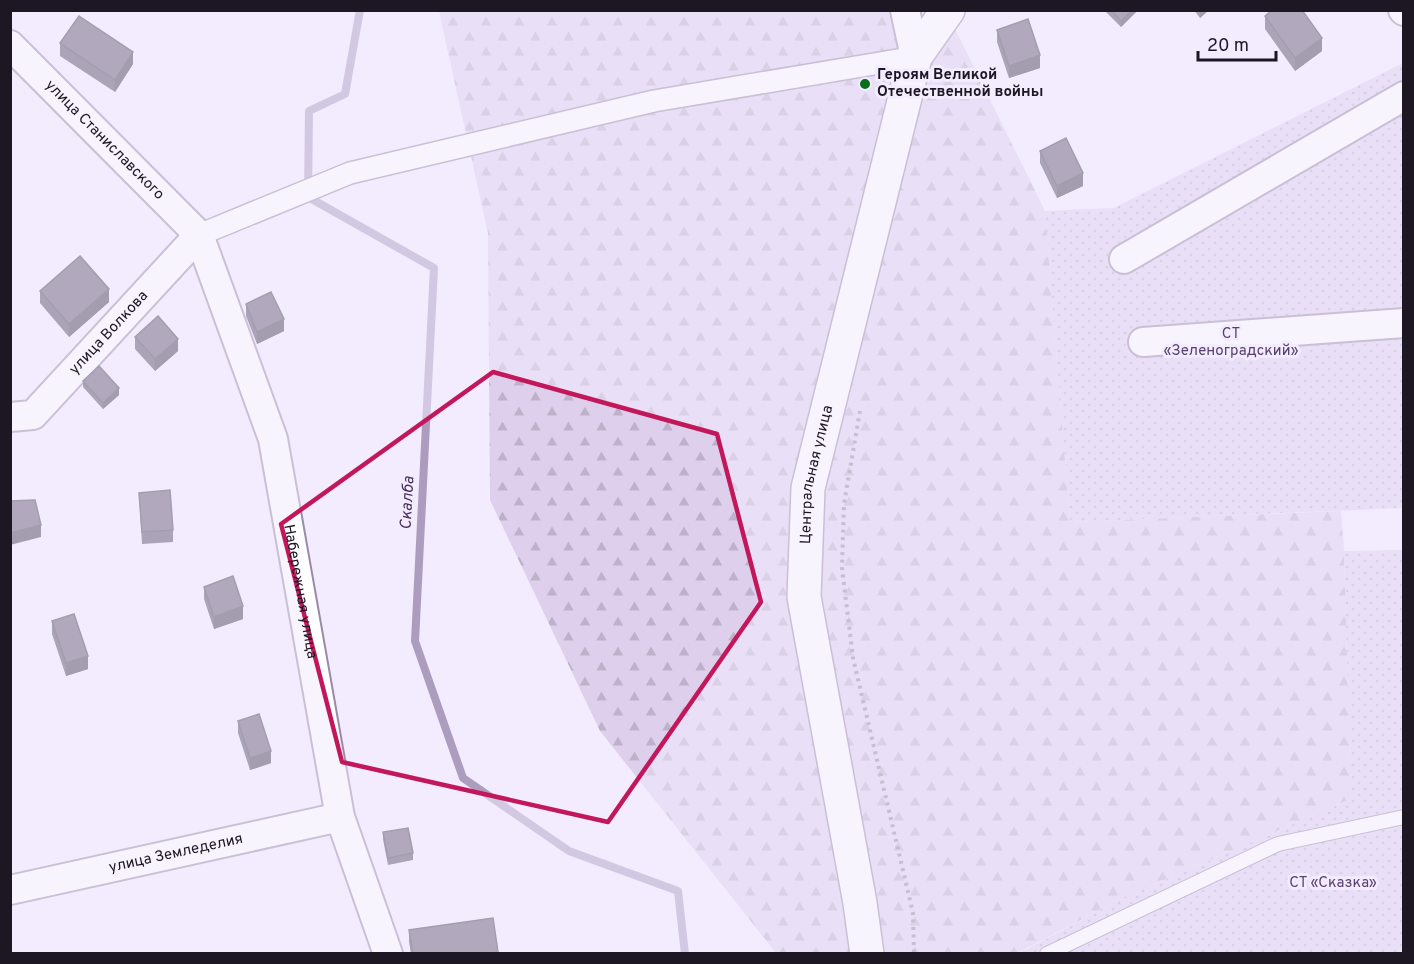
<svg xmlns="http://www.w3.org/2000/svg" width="1414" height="964" viewBox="0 0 1414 964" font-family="Overpass,sans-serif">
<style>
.forest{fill:url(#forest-firs)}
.garden{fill:url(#garden-dots)}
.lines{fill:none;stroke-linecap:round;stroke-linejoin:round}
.stream{stroke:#ac9dbe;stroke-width:8}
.service-casing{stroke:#998ba8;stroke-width:16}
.pedestrian-casing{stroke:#998ba8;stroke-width:24}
.minor-casing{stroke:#998ba8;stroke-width:32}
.tertiary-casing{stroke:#998ba8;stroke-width:36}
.path{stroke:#928b9b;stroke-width:4;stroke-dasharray:3 4.5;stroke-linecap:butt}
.service{stroke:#fff;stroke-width:14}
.pedestrian{stroke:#fff;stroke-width:21}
.minor{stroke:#fff;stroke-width:28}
.tertiary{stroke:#fff;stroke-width:33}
.wall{fill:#564c62}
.shaded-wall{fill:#463e50}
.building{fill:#645872;stroke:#463e50;stroke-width:1.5}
.marked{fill:none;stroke:#c2185b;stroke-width:4.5;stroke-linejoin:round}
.poi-dot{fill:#0c6d1b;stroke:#f3ebfe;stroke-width:2}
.labels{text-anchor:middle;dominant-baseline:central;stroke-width:6;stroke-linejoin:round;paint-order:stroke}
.poi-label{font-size:15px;font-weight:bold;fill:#1c1722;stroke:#f3ebfe;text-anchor:start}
.street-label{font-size:15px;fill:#1c1722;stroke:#f3ebfe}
.park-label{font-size:15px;fill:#58416f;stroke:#f3ebfe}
.water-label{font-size:16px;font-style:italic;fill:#462f5b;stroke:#f3ebfe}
</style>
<defs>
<pattern id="forest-firs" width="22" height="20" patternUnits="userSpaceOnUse" patternTransform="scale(1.5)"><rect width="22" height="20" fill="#ded0ed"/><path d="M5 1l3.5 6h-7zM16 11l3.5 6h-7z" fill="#beb2cb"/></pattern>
<pattern id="garden-dots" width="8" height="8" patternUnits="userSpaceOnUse" patternTransform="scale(1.5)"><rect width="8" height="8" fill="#ded0ed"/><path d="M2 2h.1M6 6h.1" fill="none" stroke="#beb2cb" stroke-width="1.8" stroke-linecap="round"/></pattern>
</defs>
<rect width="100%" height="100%" fill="#f3ebfe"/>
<path class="forest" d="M439,11H949L956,31L1045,211L1070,522L1341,511L1344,551L1351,799L1120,899L1018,953H776L600,731L490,500L488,233Z"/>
<path class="garden" d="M1403,63V508L1070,522L1045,211L1114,208Z
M1403,550V953L1018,954L1120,899L1351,799L1344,551Z"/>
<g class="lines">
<path class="stream" d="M360,10L345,94L309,111L308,197L434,268L415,641L463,778L569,851L678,891L685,954"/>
<g class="service-casing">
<path id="service" d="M1047,954L1278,844L1404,817"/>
</g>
<g class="pedestrian-casing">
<path id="pedestrian" d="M199,235L350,173L654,101L915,57"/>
</g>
<g class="minor-casing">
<g id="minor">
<path d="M905,10L915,57"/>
<path d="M1403,10L1404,11"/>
<path id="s1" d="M10,45L199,235L273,439L340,817L388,954"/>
<path d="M1124,259L1404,96"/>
<path d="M1143,342L1404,323"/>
<path id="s2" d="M10,417L33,415L199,235"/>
<path id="s3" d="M10,890L340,817"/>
</g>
</g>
<g class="tertiary-casing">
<g id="tertiary">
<path id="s4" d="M867,954L860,903L804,597L808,488L915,57L948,10"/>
</g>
</g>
<path class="path" d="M860,411L844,504L842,568L853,658L913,913L914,954"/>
<use href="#service" class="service"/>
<use href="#pedestrian" class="pedestrian"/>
<use href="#minor" class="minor"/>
<use href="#tertiary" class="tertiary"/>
</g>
<path class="wall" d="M1106,10H1138L1121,27L1106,12Z
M1194,10H1209L1200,18Z
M1265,16L1322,51L1295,71L1265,29Z
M997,30L1040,68L1009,78L997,42Z
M60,43L133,64L115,92L60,56Z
M1040,151L1083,186L1057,198L1040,163Z
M40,291L109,302L69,337L40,303Z
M246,304L284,331L257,344L246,316Z
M135,337L178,351L155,371L135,349Z
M83,381L119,395L103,409L83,387Z
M139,493L173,530V542L142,544Z
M204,587L243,619L214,629L204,599Z
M52,621L88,669L66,676L52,634Z
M238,721L271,763L250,770L238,733Z
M383,832L413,853V860L388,865L383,839Z
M493,918L498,954H411L409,942V930Z"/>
<path class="shaded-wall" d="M1132,10H1138L1121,27V21Z
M1201,10H1209L1200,18V11Z
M1322,38V51L1295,71V58Z
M133,52V64L115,92V80Z
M1040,55V68L1009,78V66Z
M1083,173V186L1057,198V186Z
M109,289V302L69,337V324Z
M284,319V331L257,344V332Z
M178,339V351L155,371V359Z
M119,388V395L103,409V403Z
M41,525V537L10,545V533Z
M243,606V619L214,629V617Z
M88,656V669L66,676V663Z
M271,751V763L250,770V758Z"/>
<path class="building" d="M1111,10H1132L1121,21Z
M1272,10H1302L1322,38L1295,58L1265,16Z
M79,16L133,52L115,80L60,43Z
M1028,19L1040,55L1009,66L997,30Z
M1066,138L1083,173L1057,186L1040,151Z
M80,256L109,289L69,324L40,291Z
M271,292L284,319L257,332L246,304Z
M158,316L178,339L155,359L135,337Z
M99,366L119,388L103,403L83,381Z
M170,490L173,530L142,532L139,493Z
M35,500L41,525L10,533V501Z
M233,576L243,606L214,617L204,587Z
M74,614L88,656L66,663L52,621Z
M259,714L271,751L250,758L238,721Z
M408,828L413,853L388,858L383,832Z
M493,918L498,952L485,954H413L409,930Z"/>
<path d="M0 0H1414V964H0ZM493,372L717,434L761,602L608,822L342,762L281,524Z" fill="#f3ebfe" fill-opacity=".55" fill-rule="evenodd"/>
<path class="marked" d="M493,372L717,434L761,602L608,822L342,762L281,524Z"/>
<circle class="poi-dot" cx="865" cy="84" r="6"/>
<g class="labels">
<g class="poi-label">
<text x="877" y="75">Героям Великой<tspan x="877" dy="17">Отечественной войны</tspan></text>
</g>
<g class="street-label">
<text stroke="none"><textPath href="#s1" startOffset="134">улица Станиславского</textPath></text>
<text stroke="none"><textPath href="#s2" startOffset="135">улица Волкова</textPath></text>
<text stroke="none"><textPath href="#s4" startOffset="486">Центральная улица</textPath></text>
<text stroke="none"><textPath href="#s1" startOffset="640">Набережная улица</textPath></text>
<text stroke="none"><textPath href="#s3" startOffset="170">улица Земледелия</textPath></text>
</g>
<g class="park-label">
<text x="1231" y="334">СТ<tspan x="1231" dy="17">«Зеленоградский»</tspan></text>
<text x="1333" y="883">СТ «Сказка»</text>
</g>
<g class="water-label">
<text transform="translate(408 503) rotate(-87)">Скалба</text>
</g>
</g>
<rect width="1414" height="964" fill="none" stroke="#1c1722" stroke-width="24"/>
<path d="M1198 51v9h78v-9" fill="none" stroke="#1c1722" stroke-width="3"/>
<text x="1207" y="51" font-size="18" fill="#1c1722" stroke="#f3ebfe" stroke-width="4.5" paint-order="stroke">20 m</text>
</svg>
